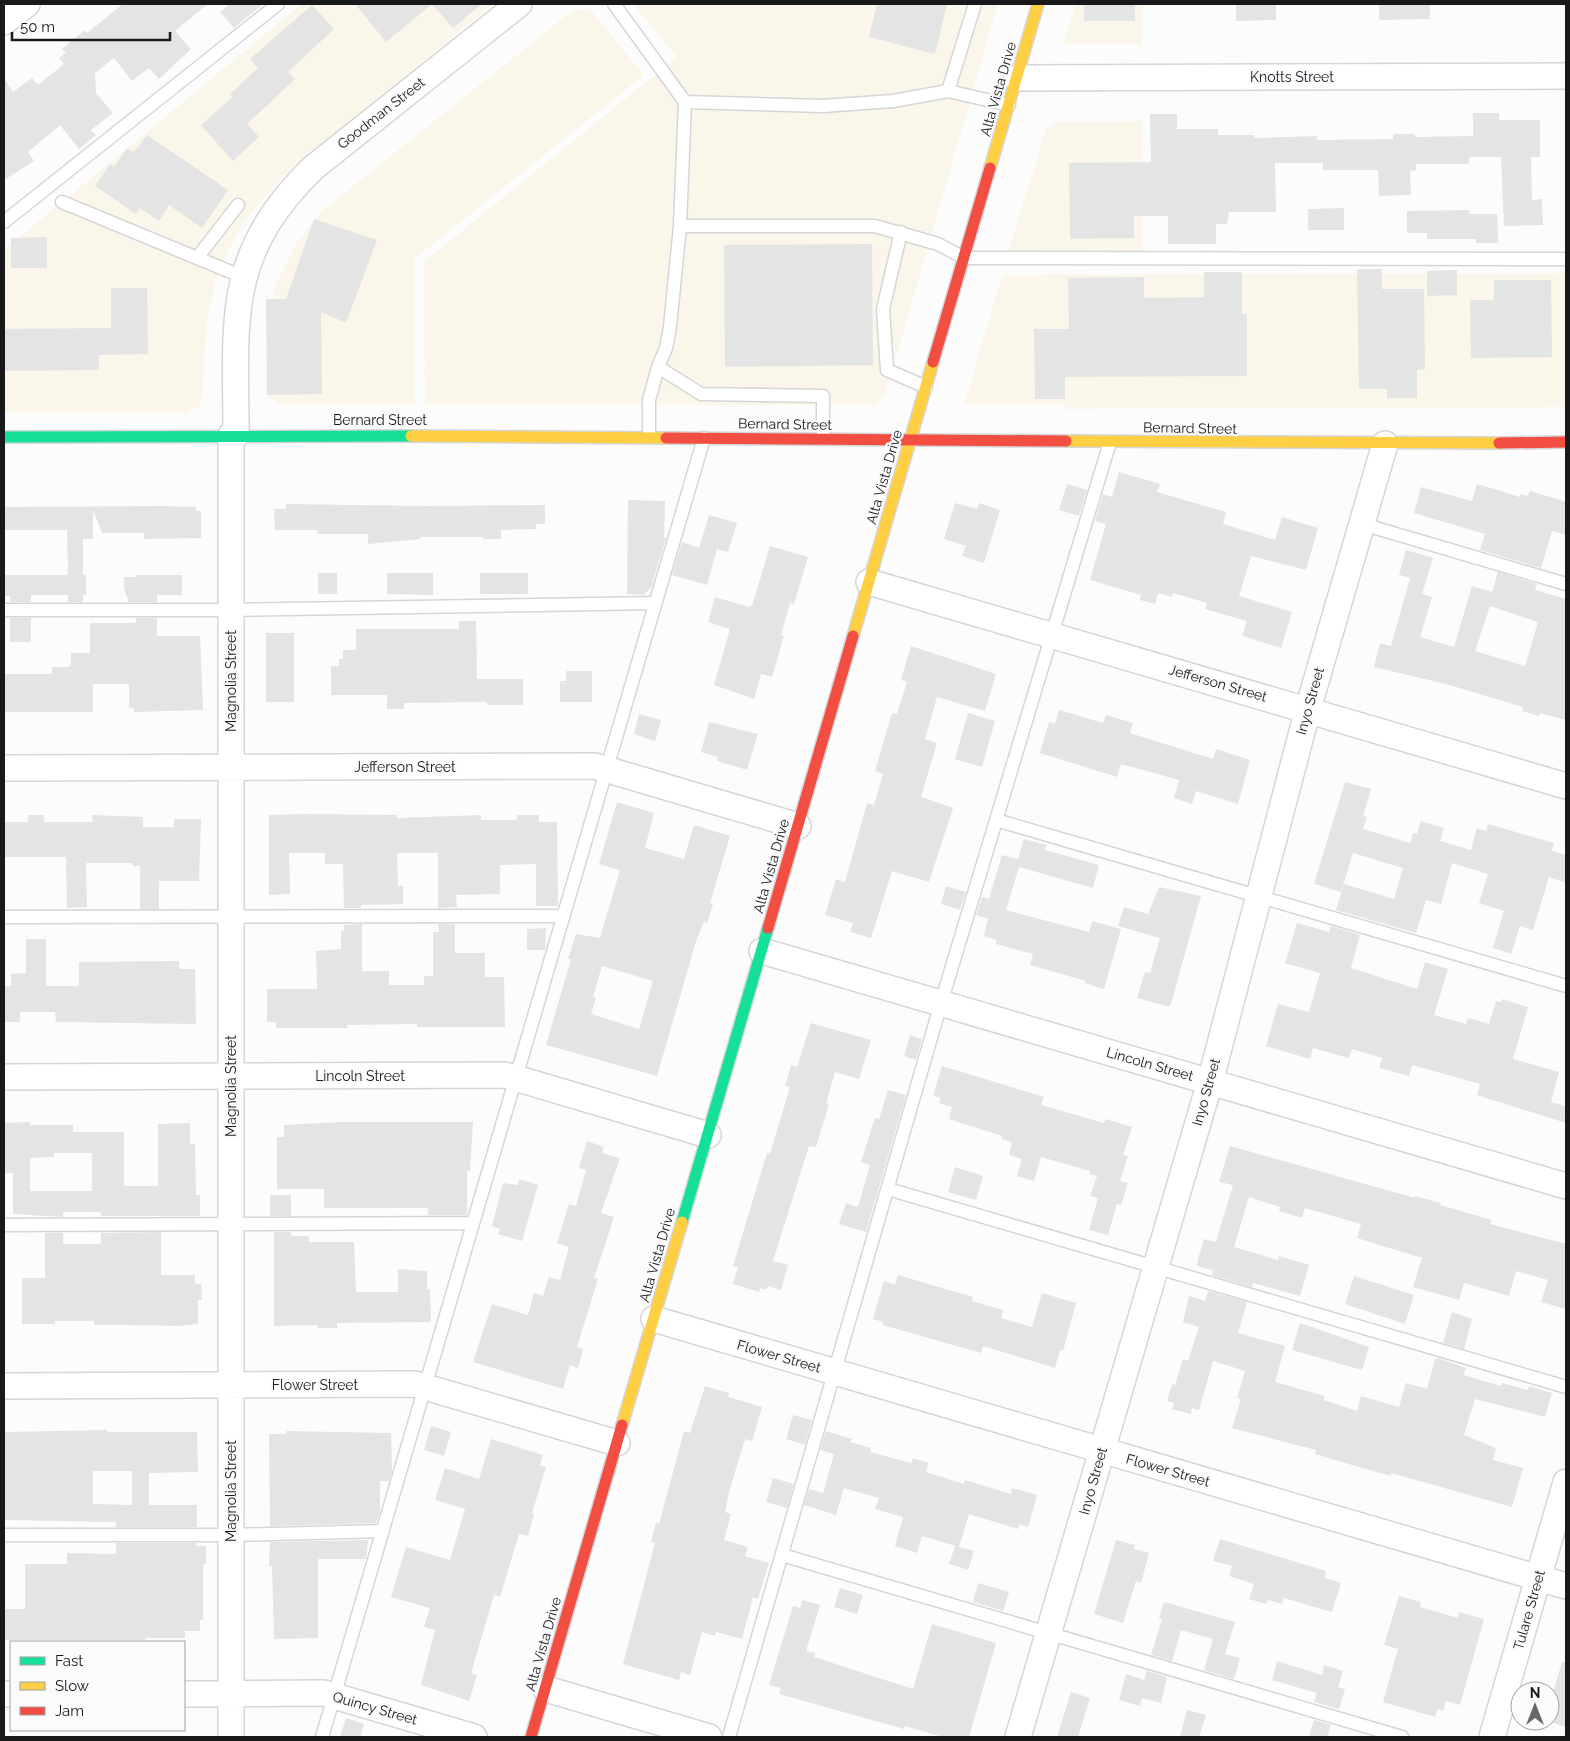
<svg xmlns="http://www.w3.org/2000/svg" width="1570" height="1741" viewBox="0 0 1570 1741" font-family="Raleway,sans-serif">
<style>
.commercial{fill:#fbf6ea}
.building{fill:#e5e4e4;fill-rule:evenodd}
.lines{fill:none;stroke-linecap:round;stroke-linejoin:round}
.lane-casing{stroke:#d6d6d8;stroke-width:15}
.street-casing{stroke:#d6d6d8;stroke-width:28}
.fast-casing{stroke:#d6d6d8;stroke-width:14}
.slow-casing{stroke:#d6d6d8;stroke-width:14}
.jam-casing{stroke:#d6d6d8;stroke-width:14}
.lane{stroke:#fff;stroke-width:12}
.street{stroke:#fff;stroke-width:25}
.fast{stroke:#16e098;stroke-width:11}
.slow{stroke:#ffcf43;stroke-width:11}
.jam{stroke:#f24e42;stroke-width:11}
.labels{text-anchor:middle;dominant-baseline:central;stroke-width:4.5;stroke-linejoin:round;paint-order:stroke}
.street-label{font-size:14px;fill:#19191c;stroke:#fbfbfe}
</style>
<rect width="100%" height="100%" fill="#fcfcfd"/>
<path class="commercial" d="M302,4H493L280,179L245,220L232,243L215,284L206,328L202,401L198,407L185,413H4V250Z
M633,4H998L886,392L877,403L871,405H425L424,262L677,57Z
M1075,4H1142V44H1064Z
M584,9L593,13L644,75L414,259L415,405H281L270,398L266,387L267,326L276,284L295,245L322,211L572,11Z
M1142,121L1143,255L1007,256L1046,129L1058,122Z
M1565,273L1566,407L1064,409V405H964L1002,275Z"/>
<path class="building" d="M123,4H208L175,31L191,49L159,79L149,68L132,81L114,58L95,73L96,93L113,113L91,130L96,135L79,149L60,125L28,152L34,161L4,180V78L13,92L32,78L38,85L64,64L59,58L66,53L62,49L85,30L87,33Z
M230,4H263L234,28L220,12Z
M355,4H432L386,42Z
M432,4H482L453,28Z
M877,4H947L935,54L869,37Z
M1084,4H1135V21H1084Z
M1236,4H1276V20L1236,21Z
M1379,4H1430V19L1379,20Z
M312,5L334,29L288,72L295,79L247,124L259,137L233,161L201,125L233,97L230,94L258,68L250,59Z
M1473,113H1499V120H1540V157H1531L1532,200L1542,199L1543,225L1504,226L1501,157H1469V164H1416V170L1410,171L1411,195L1379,196L1378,170H1323V163H1275L1276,212H1229L1227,224H1216V244H1168V216H1134V238L1070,239L1069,163L1151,162L1150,114H1177V129H1218V135H1254V138L1317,136V140L1393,139V134H1415V137L1473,136Z
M147,135L228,190L202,228L169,205L159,221L140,208L136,214L95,186L110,164L114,167L127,148L134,152Z
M1344,208V230H1308V209Z
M1469,210V214H1497L1498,243H1476V239H1427V233H1407V211Z
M314,219L377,240L346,323L321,312L322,394L267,395L266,299H286Z
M47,237V268H11V238Z
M872,244L873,365L725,367L724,245Z
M1357,269H1382V289H1424L1425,369L1417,370V398H1387V389H1359Z
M1457,270V295L1427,296V271Z
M1204,272H1242V314H1247V376L1065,377V399H1035L1034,329H1069L1068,278L1144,277V298L1204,297Z
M1494,280H1551L1552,357L1471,358L1470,300H1494Z
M111,288H147L148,354L99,355V370L4,371V329L111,328Z
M1119,472L1160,484L1157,492L1226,512L1223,524L1275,540L1282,517L1318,528L1306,570L1251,556L1239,596L1292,612L1281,648L1242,636L1247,621L1205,609L1207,603L1173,593L1172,597L1158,593L1155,604L1140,600L1141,595L1090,580L1106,524L1095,521L1103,494L1112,497Z
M1067,484L1087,490L1079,516L1059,510Z
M1477,484L1520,497V494L1528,496L1530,491L1566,502V535L1552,531L1541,568L1480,550L1485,534L1414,513L1421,487L1472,501Z
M628,500L665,501L664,537L666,538L651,588L643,595L627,594Z
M955,503L977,509L979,503L1000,510L984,563L962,556L966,546L944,539Z
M286,504L426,506L545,505V524H536V529L501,530V539H483V537H420V539L368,544V534H317V530H275L274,509H286Z
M162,506L196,507V511H201V538L144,539V533H102L93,510V539H83V575H86V595H83V602H68V595H31V602H10V596H4V575H67L68,568L67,530H4V507Z
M709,515L737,523L728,552L717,549L707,585L672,575L682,542L699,548Z
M770,546L808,557L794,604L790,603L781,635L784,636L772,677L761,674L754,699L714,685L730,629L708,622L715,597L749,607V605L752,606Z
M1406,550L1433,558L1422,594L1432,597L1420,637L1454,647L1472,586L1492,592L1498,572L1537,584L1535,590L1566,599V720L1540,713L1539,716L1522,711L1523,707L1446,684L1374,667L1380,643L1391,646L1403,603L1410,578L1399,575ZM1490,606L1538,622L1525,666L1475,651Z
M318,573H337V594H318Z
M387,573H433V595L387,594Z
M480,573H528V594H480Z
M137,575H182V595H157V602H129L124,589V577H137Z
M10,618H31V642H10Z
M135,618H157V636H200L203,710L134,712V708H129V684H93V712H4V674H52V667H69L71,664V653H90V623H137Z
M459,621H476L477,679H523V705H487V702L404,703V709H387V695H331V666H339V659H343V650H356V629H459Z
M266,633H294V702H266Z
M911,646L996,674L985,711L937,697L925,739L937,743L921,797L953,808L929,882L892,871L871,938L850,932L853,923L825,915L836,879L845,882L867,803L874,805L883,774L875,771L892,713L897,714L907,682L901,680Z
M566,671H592V702H560V681H566Z
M1059,710L1103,723L1106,715L1133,723L1130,733L1213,759L1216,749L1250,760L1238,804L1196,791L1192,804L1174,798L1179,780L1121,764L1117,777L1040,753L1049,722L1055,724Z
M968,713L995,721L982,767L955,759Z
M639,714L661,720L655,741L634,734Z
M709,722L758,734L747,770L717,761L718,757L701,752Z
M1345,782L1371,789L1363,816L1367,817L1363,829L1410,843L1413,833L1417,834L1421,821L1444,828L1440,841L1471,850L1477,828L1486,831L1488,824L1554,843L1552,851L1566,855V883L1549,877L1533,930L1520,926L1511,954L1493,948L1504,911L1479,903L1488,874L1452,863L1441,904L1426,900L1416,933L1336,910L1344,884L1394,899L1403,868L1353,853L1341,892L1314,884Z
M617,802L654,813L645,848L684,859L694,825L730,836L710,903L713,904L707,923L704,922L697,938L657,1076L546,1045L571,959H568L576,934L600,938L620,870L599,864ZM602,966L653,981L639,1029L591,1014L596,998L593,997Z
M305,814L397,815V818L481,815V820H517V815H539V822H557L558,906H536V864L500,865V894L456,895L457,907L438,908V853H397L398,886H403V904L361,905V908H344L343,864H325V853H289L290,894L269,895V815Z
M28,815H44V822H93L92,815L143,817V827H174V819H201L199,881H159V909H140V866H133V863H86L87,907L67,908L66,857H4V822H28Z
M1024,839L1047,845L1045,850L1099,865L1093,888L1019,867L1006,910L1089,932L1092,921L1121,929L1104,989L1085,983L1086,981L1030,965L1033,954L996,944L997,940L984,936L988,919L976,915L982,897L989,899L1002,855L1018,859Z
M946,886L966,892L960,910L941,904Z
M1159,887L1201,896L1170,1007L1137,998L1145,972L1150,973L1160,938L1118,926L1124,907L1148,914Z
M1297,923L1329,932L1331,926L1360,935L1351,968L1417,989L1425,962L1448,969L1434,1015L1466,1024L1468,1018L1489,1024L1496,1001L1501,1002L1502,999L1528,1007L1513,1059L1559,1072L1551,1102L1566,1106V1123L1477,1095L1480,1084L1412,1065L1409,1076L1379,1068L1382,1058L1352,1049L1349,1058L1313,1048L1310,1059L1266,1046L1278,1004L1309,1012L1320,973L1285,963Z
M362,924V971H389V985H424V976H433V932H439L438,924H455V953H485V977H504L505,1027H417V1024L347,1025V1028H276V1022H267V989H317L316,951L341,949V931H344V925Z
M546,928L545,950H527V929Z
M26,939H46V986H79V962L179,961V969H195L196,1024L56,1022L55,1012H20V1022H4V986H11V974L26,973Z
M811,1023L871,1040L859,1079L835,1072L826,1103L829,1104L816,1147L809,1146L773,1261L788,1265L781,1290L768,1286L766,1290L760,1288L759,1292L733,1284L738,1267L733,1266L767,1153L770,1154L790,1087L785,1086L791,1065L797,1067Z
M910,1035L922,1039L916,1060L904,1056Z
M942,1066L1044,1097L1041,1105L1104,1123L1106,1119L1132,1127L1123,1155L1128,1156L1120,1181L1128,1183L1121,1205L1117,1204L1108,1235L1089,1230L1098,1198L1090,1196L1097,1176L1090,1174V1171L1041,1157L1034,1181L1017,1176L1022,1159L1009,1155L1012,1142L1001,1139L1002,1136L949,1119L952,1107L939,1103L941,1098L933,1096Z
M888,1090L906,1095L866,1232L839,1224L846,1203L858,1207L870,1165L861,1162L875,1118L879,1119Z
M30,1122V1125H73V1132H124V1186H158V1124L190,1123V1144H195L196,1195H200V1216H101V1212H63V1217L13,1214V1173H4V1123ZM54,1153H92V1191H30V1158L54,1157Z
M340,1122H473L470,1171H467V1215H428V1208H324V1189H277V1137H284V1125Z
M587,1141L604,1147L602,1153L620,1158L601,1213L614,1217L594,1278L598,1279L577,1347L583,1349L578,1368L570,1365L563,1389L473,1362L492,1304L528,1315L534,1293L543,1296L549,1277L560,1280L569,1247L557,1243L569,1204L576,1206L586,1170L579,1168Z
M1230,1146L1415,1198V1196L1441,1203L1440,1205L1492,1220L1490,1224L1566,1244V1309L1541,1302L1548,1280L1516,1271L1509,1296L1464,1283L1459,1300L1413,1287L1422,1258L1357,1238L1361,1224L1305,1208L1302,1218L1279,1211L1280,1207L1249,1197L1234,1247L1278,1260L1279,1256L1309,1265L1300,1296L1253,1283L1252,1287L1212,1275L1213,1270L1197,1266L1198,1259L1204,1239L1216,1242L1233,1185L1219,1182Z
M955,1167L983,1176L976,1200L948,1192Z
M519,1179L538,1185L522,1241L498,1234L500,1229L492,1226L503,1183L518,1185Z
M270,1195H291V1216H270Z
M161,1232V1275H195V1284H201L202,1300H198V1324L179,1326L125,1325H94V1321H55V1324H22V1278H45V1233H63V1244H101V1233Z
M274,1232H291V1236H309V1242H354L356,1292H398V1269L427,1271V1289H430L431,1322L337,1323V1328H318V1325L274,1326Z
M898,1275L973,1297L972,1301L1003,1310L1001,1318L1032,1327L1042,1293L1076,1303L1063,1351L1060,1350L1055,1368L983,1346L981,1353L883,1325V1322L873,1319L884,1281L895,1285Z
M1354,1276L1414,1295L1405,1324L1345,1304Z
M1208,1291L1247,1302L1238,1333L1285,1346L1275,1382L1325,1396L1324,1400L1357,1411L1361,1396L1399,1407L1406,1383L1427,1389L1435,1359L1438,1358L1466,1368L1463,1375L1501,1386L1502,1383L1527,1390L1529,1386L1552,1393L1545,1417L1475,1399L1464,1435L1496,1448L1493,1460L1523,1468L1512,1507L1391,1473V1476L1345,1463L1315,1454L1316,1450L1232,1428L1241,1399L1237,1398L1245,1371L1213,1361L1199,1410L1192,1408L1191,1414L1172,1409L1174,1403L1167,1401L1172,1384L1175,1385L1183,1359L1188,1361L1199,1327L1183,1322L1189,1296L1205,1301Z
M1452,1312L1472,1319L1464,1349L1443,1343Z
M1300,1323L1369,1347L1362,1370L1292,1350Z
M705,1386L729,1393L728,1397L762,1407L752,1441L745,1439L729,1492L725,1512L731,1514L724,1540L748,1547L745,1556L769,1563L758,1599L753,1597L742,1639L716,1632L715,1636L702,1632L690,1675L681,1672L679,1680L623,1664L655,1543L651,1542L656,1523L659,1524L684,1431L690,1433Z
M793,1415L812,1420L805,1445L786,1439Z
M431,1426L451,1432L444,1456L424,1450Z
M107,1430V1432H197L198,1472L149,1473V1505H197V1527H116V1522L4,1520V1432ZM93,1471H132V1505L93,1504Z
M286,1431L391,1433L392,1471L389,1481H380V1512L376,1523L270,1526L269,1434H286Z
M826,1431L852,1439L850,1442L871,1448L870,1452L911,1463L913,1458L929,1463L926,1472L964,1484L965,1480L1011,1494L1012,1488L1037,1495L1028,1527L1019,1524L1018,1529L969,1514L959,1547L922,1536L917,1553L895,1546L903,1517L875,1509L879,1498L844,1488L836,1515L804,1505L809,1489L823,1493L834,1454L820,1450Z
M491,1439L543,1455L540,1465L546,1467L532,1513L534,1514L528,1536L519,1534L500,1597L494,1595L471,1673L477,1675L469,1701L421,1685L435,1630L424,1627L430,1608L391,1597L406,1547L450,1560L465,1509L435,1500L445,1468L479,1479Z
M773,1478L794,1484L787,1508L766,1502Z
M1220,1539L1326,1571L1325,1578L1341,1583L1332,1612L1284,1598L1282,1604L1268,1600L1266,1604L1249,1599L1254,1584L1229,1576L1232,1566L1213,1561Z
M368,1540L366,1559H318V1638L274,1639L272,1566H269L270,1542Z
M1116,1540L1135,1545L1134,1549L1149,1553L1141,1583L1136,1581L1123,1623L1094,1614Z
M116,1543H197L196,1546H206V1564H203V1620H200V1631H185V1638H145V1640H4V1609H25V1564H67V1553L116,1554Z
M955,1546L974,1551L968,1570L949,1564Z
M978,1583L1009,1592L1003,1611L973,1602Z
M840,1588L863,1595L857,1614L834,1607Z
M1399,1596L1421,1602L1420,1607L1458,1618L1459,1612L1484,1619L1460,1705L1446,1701L1443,1711L1438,1709L1435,1717L1383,1702L1398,1649L1384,1645Z
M802,1600L820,1605L806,1651L815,1653L814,1657L913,1689L932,1624L996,1643L969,1737H943L905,1726L904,1729L779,1694L781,1688L769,1685L793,1606L800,1608Z
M1164,1602L1235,1622L1225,1654L1240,1658L1234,1679L1204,1670L1213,1639L1181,1630L1172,1661L1151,1655L1162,1619L1159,1618Z
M1277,1661L1322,1675L1324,1665L1343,1671L1338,1687L1345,1689L1339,1709L1314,1702L1317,1693L1272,1680Z
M1562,1662H1566V1727L1550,1722V1702Z
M1147,1671L1167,1677L1161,1703L1142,1698L1140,1706L1119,1700L1126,1674L1144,1680Z
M1071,1692L1090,1698L1078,1737H1057Z
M1187,1710L1206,1715L1199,1737H1180Z
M346,1718L364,1724L360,1737H340Z
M1314,1720L1331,1725L1327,1737H1309Z"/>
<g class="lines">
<g class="lane-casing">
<path id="lane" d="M614,4L685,102
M948,91L975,4
M62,202L243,277
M4,222L278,4
M680,226L685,102L823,106L893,101L948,91L1009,105
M901,232L883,309L887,370L926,387
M197,258L238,205
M658,367L701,394L823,396V439
M649,437V400L658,367L666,348L670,327L680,226H875L938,244L964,258L1566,259
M1362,524L1566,584
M4,610H231L655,603
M996,820L1566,986
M4,917L563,916
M888,1189L1566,1387
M4,1225L473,1223
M4,1535H231L383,1531
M782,1555L1402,1737
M322,1737L704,438
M729,1737L941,1003L1110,442"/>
</g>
<g class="street-casing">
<path id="street" d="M4,22L27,4
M1017,78L1566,76
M231,435V1737
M236,435C236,320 224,255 313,168L519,4
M869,582L1566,786
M4,768L595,766L798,826
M762,951L1566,1186
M4,1077L505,1075L708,1135
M654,1319L1566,1586
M4,1386L415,1384L617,1443
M546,1689L709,1737
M4,1694H11
M184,1694L324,1693L474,1737
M1018,1737L1210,1082L1308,709L1385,444
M1492,1737L1566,1482"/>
</g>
<g class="fast-casing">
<path id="fast" d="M4,437L411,436
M682,1222L768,928"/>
</g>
<g class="slow-casing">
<path id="slow" d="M990,168L1038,4
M411,436L666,438
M1066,441L1499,443
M853,636L933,362
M622,1425L682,1222"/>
</g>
<g class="jam-casing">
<path id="jam" d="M933,362L990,168
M666,438L1066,441
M1499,443L1566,442
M768,928L853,636
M531,1737L622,1425"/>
</g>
<use href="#lane" class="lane"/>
<use href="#street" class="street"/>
<use href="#fast" class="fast"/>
<use href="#slow" class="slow"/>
<use href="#jam" class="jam"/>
</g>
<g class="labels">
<g class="street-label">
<text x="1292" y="77">Knotts Street</text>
<text transform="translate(998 89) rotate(-74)">Alta Vista Drive</text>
<text transform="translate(381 113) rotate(-38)">Goodman Street</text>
<text x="380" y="420">Bernard Street</text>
<text transform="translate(785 424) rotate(1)">Bernard Street</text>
<text transform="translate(1190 428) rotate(1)">Bernard Street</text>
<text transform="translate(884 477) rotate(-74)">Alta Vista Drive</text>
<text transform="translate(231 681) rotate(-90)">Magnolia Street</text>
<text transform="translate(1218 683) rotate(16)">Jefferson Street</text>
<text transform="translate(1310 701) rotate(-74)">Inyo Street</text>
<text x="405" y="767">Jefferson Street</text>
<text transform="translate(771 866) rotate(-74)">Alta Vista Drive</text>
<text transform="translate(1150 1064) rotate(16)">Lincoln Street</text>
<text x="360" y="1076">Lincoln Street</text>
<text transform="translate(231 1086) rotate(-90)">Magnolia Street</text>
<text transform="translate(1206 1092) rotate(-74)">Inyo Street</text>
<text transform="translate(657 1255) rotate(-74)">Alta Vista Drive</text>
<text transform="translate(779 1356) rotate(16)">Flower Street</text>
<text x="315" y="1385">Flower Street</text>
<text transform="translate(1168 1470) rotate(16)">Flower Street</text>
<text transform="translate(1093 1481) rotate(-74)">Inyo Street</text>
<text transform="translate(231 1491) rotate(-90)">Magnolia Street</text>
<text transform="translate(1529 1610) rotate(-74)">Tulare Street</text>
<text transform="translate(543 1644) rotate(-74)">Alta Vista Drive</text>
<text transform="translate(375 1708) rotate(16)">Quincy Street</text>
</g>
</g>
<rect width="1570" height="1741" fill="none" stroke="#19191c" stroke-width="10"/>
<rect x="10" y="1641" width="175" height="90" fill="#fbfbfe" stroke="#a1a1a4"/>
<rect x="20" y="1657" width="25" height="8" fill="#16e098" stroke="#a1a1a4"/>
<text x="55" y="1666" font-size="15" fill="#19191c">Fast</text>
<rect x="20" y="1682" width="25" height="8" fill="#ffcf43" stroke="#a1a1a4"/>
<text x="55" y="1691" font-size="15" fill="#19191c">Slow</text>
<rect x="20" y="1707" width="25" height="8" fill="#f24e42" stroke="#a1a1a4"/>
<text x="55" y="1716" font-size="15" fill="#19191c">Jam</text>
<g transform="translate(1535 1706)"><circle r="24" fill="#fbfbfe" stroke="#a1a1a4"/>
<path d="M0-4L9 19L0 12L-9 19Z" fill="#68686b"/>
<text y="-8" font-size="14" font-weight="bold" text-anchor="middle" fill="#19191c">N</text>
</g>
<path d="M12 32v8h158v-8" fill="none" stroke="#19191c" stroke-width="2.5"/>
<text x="20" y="32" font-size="15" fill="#19191c" stroke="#fbfbfe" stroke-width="4" paint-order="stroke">50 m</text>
</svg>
